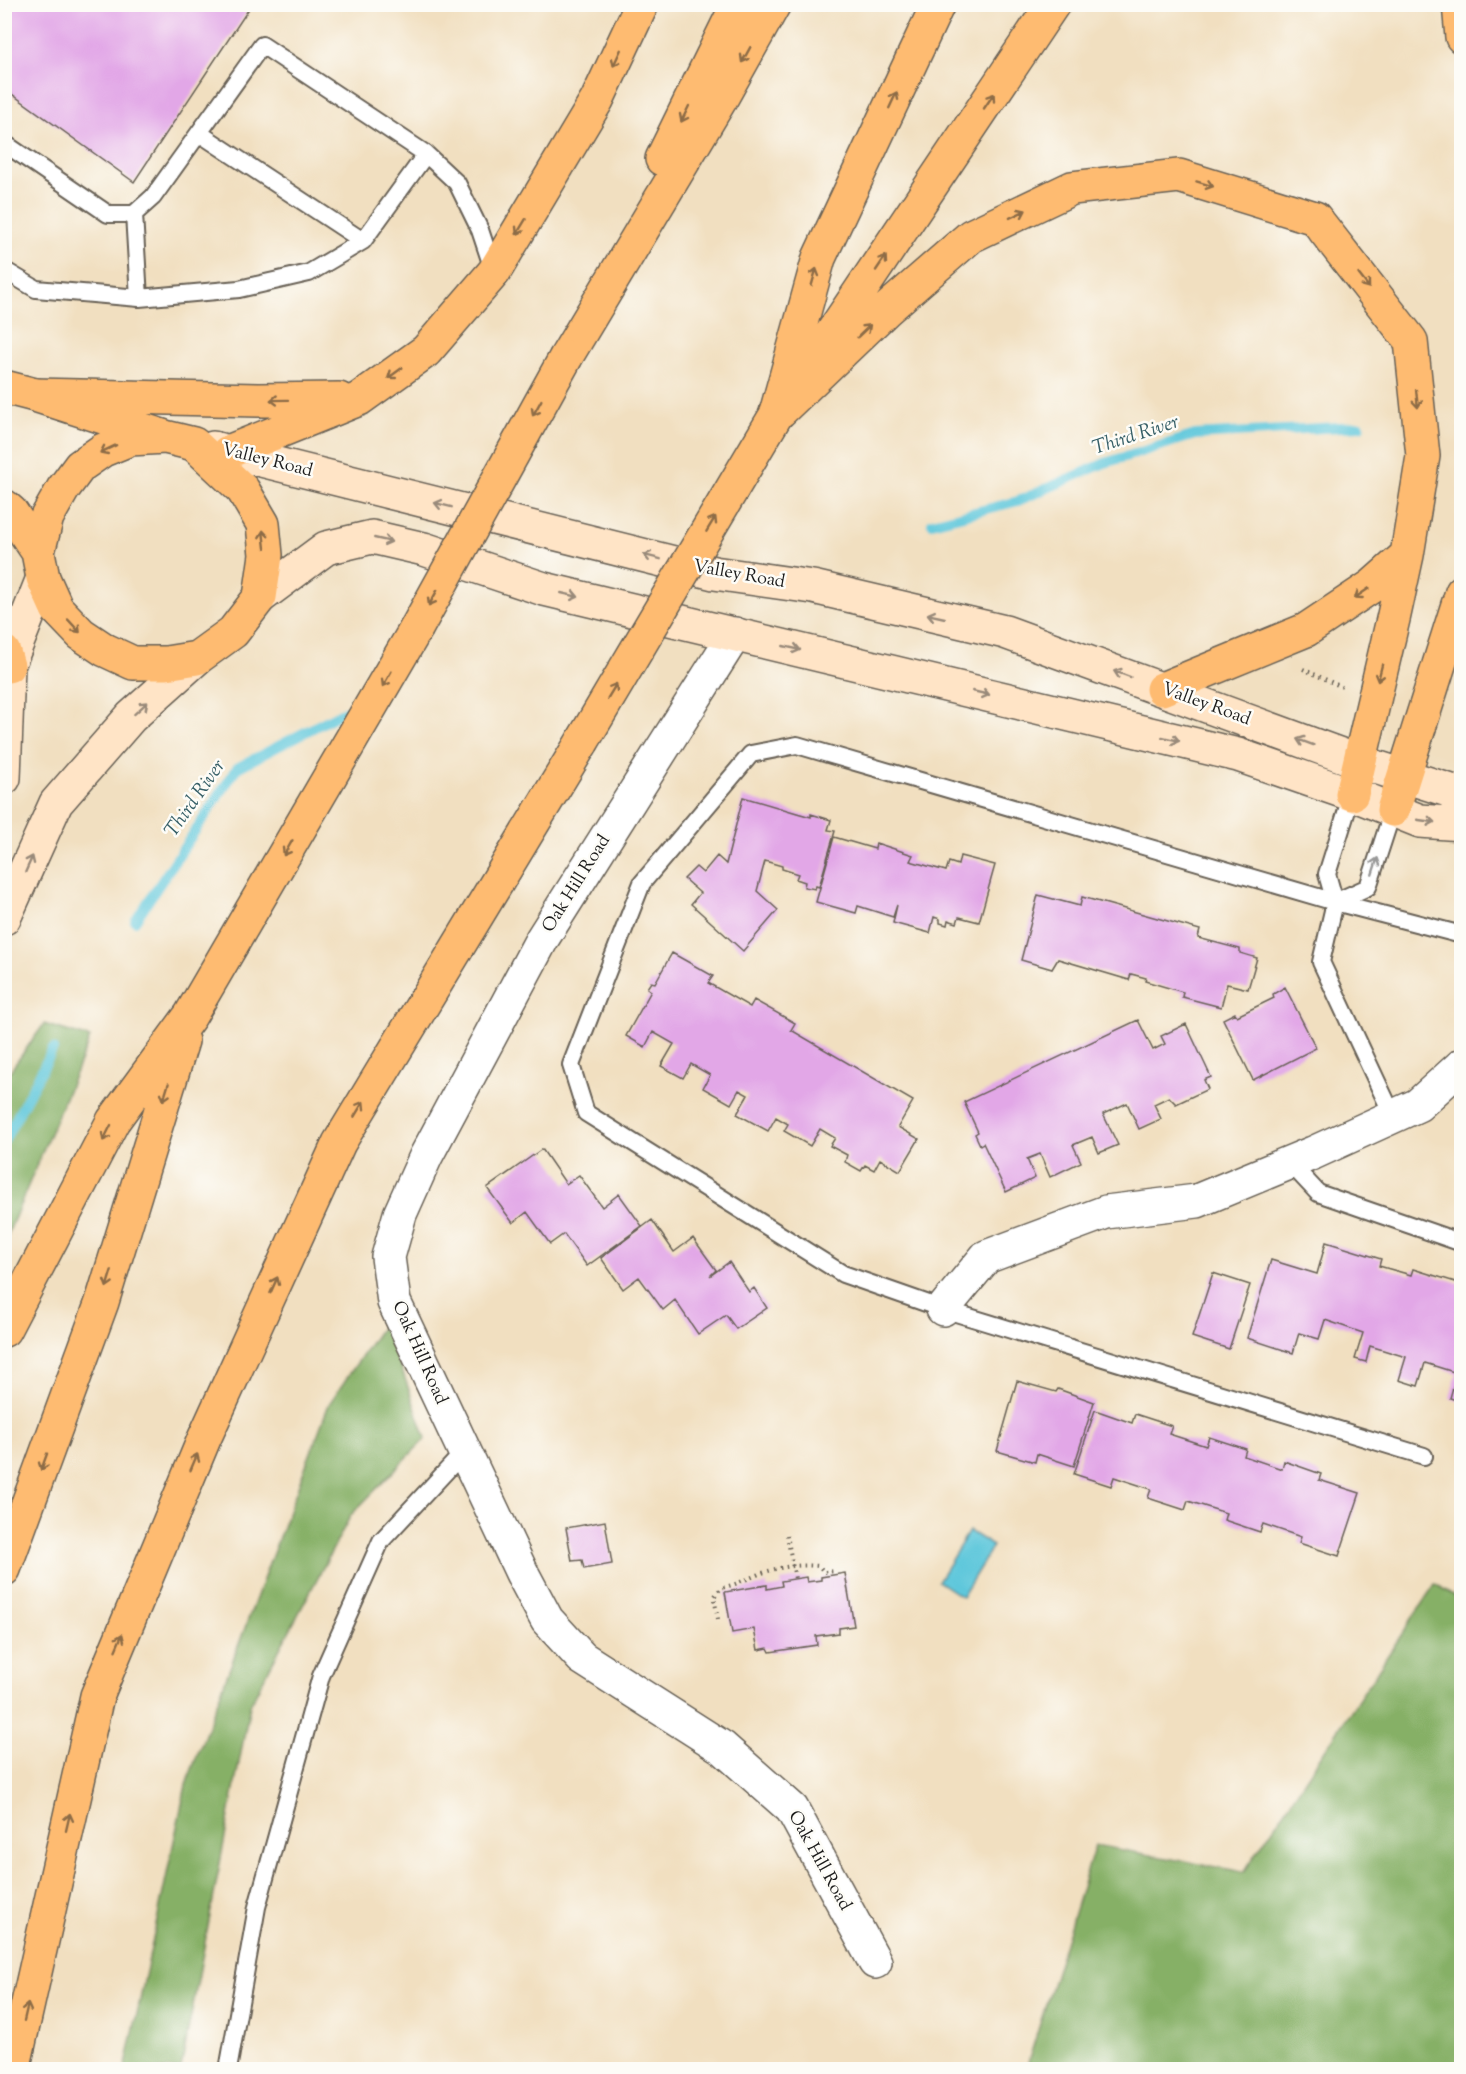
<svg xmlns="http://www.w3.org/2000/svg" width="1466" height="2074" viewBox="0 0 1466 2074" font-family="'Sorts Mill Goudy',serif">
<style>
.forest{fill:#86b066;stroke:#516641;stroke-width:1.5}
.water{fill:#5fc7db;stroke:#3e727c;stroke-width:1.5}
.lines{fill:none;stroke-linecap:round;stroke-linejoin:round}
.stream{stroke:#5fc7db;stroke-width:10}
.building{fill:#e2a7e7}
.lane-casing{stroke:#676055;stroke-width:20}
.street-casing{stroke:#676055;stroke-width:36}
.secondary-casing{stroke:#676055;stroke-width:36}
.primary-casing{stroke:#676055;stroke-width:36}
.highway-casing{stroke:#676055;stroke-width:36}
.path{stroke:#676055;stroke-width:4;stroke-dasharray:1.5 4.5;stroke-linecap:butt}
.lane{stroke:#fff;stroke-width:16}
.street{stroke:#fff;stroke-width:33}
.secondary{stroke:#ffe4c6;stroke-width:33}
.primary{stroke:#febb71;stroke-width:33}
.highway{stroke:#febb71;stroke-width:33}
.highway-bridge-casing{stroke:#676055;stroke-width:36;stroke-linecap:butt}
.highway-bridge{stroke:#febb71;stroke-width:33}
.oneway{stroke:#8d6c46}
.oneway2{stroke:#998a7a}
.oneway3{stroke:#999}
.labels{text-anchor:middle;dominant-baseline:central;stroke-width:5;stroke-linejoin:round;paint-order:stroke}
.street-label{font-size:18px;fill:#1c1c1c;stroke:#fdfcf7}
.water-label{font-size:20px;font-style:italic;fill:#376068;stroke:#fdfcf7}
</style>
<rect width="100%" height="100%" fill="#fdfcf7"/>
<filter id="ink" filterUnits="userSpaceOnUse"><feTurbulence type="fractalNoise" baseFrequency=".0167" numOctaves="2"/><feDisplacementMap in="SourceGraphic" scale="12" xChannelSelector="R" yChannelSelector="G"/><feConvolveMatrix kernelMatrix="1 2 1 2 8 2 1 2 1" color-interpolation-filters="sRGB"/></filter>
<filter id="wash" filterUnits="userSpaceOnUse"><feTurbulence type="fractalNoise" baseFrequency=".008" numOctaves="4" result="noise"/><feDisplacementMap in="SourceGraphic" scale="24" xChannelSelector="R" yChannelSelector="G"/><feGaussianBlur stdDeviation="1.35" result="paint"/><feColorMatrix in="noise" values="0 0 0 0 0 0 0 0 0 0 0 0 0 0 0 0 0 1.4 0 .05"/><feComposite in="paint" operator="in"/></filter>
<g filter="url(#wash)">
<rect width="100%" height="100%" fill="#f1dfc0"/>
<path class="forest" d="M44,1024L90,1038L5,1241V1078Z
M385,1322L426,1438L351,1515L250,1705L181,2069L125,2070L186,1785L329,1404Z
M1435,1584L1461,1600V2069H1026L1095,1845L1244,1872Z"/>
<path class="water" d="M969,1531L993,1546L962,1597L938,1581Z"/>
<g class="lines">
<path class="stream" d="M932,523L1018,501L1105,463L1195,435L1360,426
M135,921L237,768L345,711
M4,1141L53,1049"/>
</g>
<g id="blocks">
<path class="building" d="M5,4H252L134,182L5,89Z
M743,797L797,813L811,817V814L831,820L828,830L835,831L819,887L816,886L815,889L804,887L805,882L796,879L798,874L782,869V866L765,861L757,891L778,910L743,951L691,904L700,893L684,879L696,867L703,873L717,856L726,864Z
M834,837L875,849L876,843L913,855L910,861L946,871L949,862L958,865L960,856L995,865L979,922L959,917L957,923L948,920L947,925L940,923V919L934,917L930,933L893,923L897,905L893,917L858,906L856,913L816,902Z
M1038,895L1080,906L1082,897L1200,930L1198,938L1240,949V953L1257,958L1248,989L1227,984L1221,1007L1182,997L1183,992L1145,981L1146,978L1131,974L1129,980L1058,959L1052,969L1021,960Z
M672,953L713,976L708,983L750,1007L754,1000L795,1023L791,1030L913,1101L898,1127L919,1139L900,1171L880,1159L874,1170L865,1165L861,1171L845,1162L847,1155L830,1146L835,1138L820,1129L810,1146L784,1131L788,1124L776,1117L768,1131L737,1114L748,1095L739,1090L731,1104L703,1088L710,1075L691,1064L683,1078L661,1066L674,1044L653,1032L645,1047L626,1036L651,991L647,988L651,982L655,983Z
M1285,987L1316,1048L1253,1080L1223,1019L1235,1013L1237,1016L1274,998L1273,994Z
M1138,1020L1153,1050L1165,1044L1161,1036L1186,1024L1211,1077L1204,1080L1208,1089L1176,1104L1169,1097L1154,1104L1161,1119L1139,1129L1127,1103L1103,1114L1118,1145L1099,1153L1092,1137L1073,1145L1081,1162L1050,1177L1040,1154L1027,1159L1035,1178L1006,1192L983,1143L980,1145L975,1134L978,1132L964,1102Z
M542,1149L566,1184L579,1175L602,1207L619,1194L642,1226L587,1266L564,1234L550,1244L527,1212L513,1223L487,1188Z
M652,1220L674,1252L693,1238L716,1270L710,1276L729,1262L749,1292L754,1288L767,1308L736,1329L726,1315L698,1334L675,1300L663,1310L639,1277L623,1289L601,1258Z
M1326,1242L1381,1259L1379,1266L1411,1275L1413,1269L1462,1284V1402L1450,1398L1457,1373L1425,1363L1418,1386L1399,1380L1406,1357L1370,1346L1366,1362L1355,1359L1363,1333L1325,1320L1319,1339L1299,1333L1293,1353L1247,1338L1271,1260L1317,1274Z
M1213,1273L1250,1285L1229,1349L1192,1337Z
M1017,1381L1056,1392L1058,1389L1094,1402L1074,1466L1037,1454L1035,1462L997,1451Z
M1095,1410L1132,1423L1135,1414L1172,1426L1169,1434L1206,1446L1209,1437L1246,1449L1244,1456L1282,1469L1284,1461L1321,1474L1319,1480L1360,1493L1339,1556L1299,1543L1301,1537L1263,1524L1260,1532L1224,1520L1226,1513L1188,1501L1185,1510L1148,1498L1151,1489L1114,1477L1111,1486L1074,1474Z
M605,1521L612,1564L584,1569L582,1560L572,1561L566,1528Z
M845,1573L854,1626L839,1628V1633L816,1636L817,1645L770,1652L768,1648L758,1650L754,1629L732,1633L725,1592L767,1585V1589L782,1586L781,1581L806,1577L807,1582L821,1580V1577Z"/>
</g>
</g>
<g filter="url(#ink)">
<use href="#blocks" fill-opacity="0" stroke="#676055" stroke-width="1.5"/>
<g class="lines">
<g class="lane-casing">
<path id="lane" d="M199,133L363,241
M4,143L108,214H134L153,197L262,45L426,154L363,241L309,273L239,289L139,298L36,289L4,270
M426,154L457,183L480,230L494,272
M134,214L139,298
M1352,794L1327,874L1335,902L1321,962L1393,1116
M1335,902L1368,887L1393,810
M1289,1162L1318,1193L1462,1243
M1424,1456L943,1309L843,1274L586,1113L571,1065L642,883L751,754L797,745L1335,902L1462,935
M228,2070L257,1907L321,1676L381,1541L464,1452"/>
</g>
<g class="street-casing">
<path id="street" d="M735,634L542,939L426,1156L400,1214L388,1257L394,1302L522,1573L547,1620L582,1658L723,1748L792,1809L875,1962
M943,1309L986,1257L1106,1212L1197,1201L1313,1153L1418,1105L1462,1065"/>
</g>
<g class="secondary-casing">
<path id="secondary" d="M213,448L714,573L813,587L1005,632L1360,762L1448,790L1462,799
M260,597L326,548L372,537L424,549L544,589L1238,755L1365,799L1420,821L1462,824
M4,778L8,666L43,578
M4,918L56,803L131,717L197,658"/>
</g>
<g class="primary-casing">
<path id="primary" d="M4,387L35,395L165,437L194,444L243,490L263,524L266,555L260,597L233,632L197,658L166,663H133L105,650L81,634L57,609L43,578L38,552L47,517L63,489L80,466L103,450L130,439L165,437
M4,506L11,512L38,552
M4,652L8,666"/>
</g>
<g class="highway-casing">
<path id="highway" d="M1459,4L1462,37
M662,159L738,4
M566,357L722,97L774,4
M816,357L1053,4
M35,395L258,400L339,399
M776,413L819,258L938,4
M776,415L886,310L971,236L1072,188L1179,176L1315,218L1411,341L1423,456L1407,555L1394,615L1352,794
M228,452L359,399L426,351L494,272L597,100L642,4
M1162,689L1306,630L1372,586L1407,555
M1393,810L1462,592
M4,1330L113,1121L190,1016L416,629
M4,1569L102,1302L182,1041
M13,2070L97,1696L204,1439L339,1143L582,742"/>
</g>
<path class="path" d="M1303,669L1342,687
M787,1535L795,1579
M718,1619L714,1597L721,1588C735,1585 745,1580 757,1575C777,1567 797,1564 819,1566L824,1572L836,1571"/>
<use href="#lane" class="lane"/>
<use href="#street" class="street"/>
<use href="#secondary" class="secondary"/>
<use href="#primary" class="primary"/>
<use href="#highway" class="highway"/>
<g class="highway-bridge-casing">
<path id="highway-bridge" d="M416,629L566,357
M582,742L776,415"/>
</g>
<use href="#highway-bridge" class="highway-bridge"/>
</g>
<defs><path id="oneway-shaft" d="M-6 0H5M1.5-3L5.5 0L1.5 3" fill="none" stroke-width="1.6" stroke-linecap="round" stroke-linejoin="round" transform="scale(1.5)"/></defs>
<g class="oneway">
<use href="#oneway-shaft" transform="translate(746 55) rotate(119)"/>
<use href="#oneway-shaft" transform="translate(617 58) rotate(115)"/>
<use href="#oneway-shaft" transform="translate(893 100) rotate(-65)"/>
<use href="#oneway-shaft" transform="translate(989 101) rotate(-56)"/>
<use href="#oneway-shaft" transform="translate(685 114) rotate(116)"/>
<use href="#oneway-shaft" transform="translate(1205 184) rotate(17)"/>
<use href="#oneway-shaft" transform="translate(1018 214) rotate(-26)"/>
<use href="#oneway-shaft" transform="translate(521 227) rotate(121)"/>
<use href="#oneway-shaft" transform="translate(881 263) rotate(-56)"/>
<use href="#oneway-shaft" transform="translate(814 277) rotate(-74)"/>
<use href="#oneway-shaft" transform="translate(1364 281) rotate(52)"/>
<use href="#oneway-shaft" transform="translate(864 331) rotate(-44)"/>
<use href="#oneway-shaft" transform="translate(395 373) rotate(144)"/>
<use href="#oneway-shaft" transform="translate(1417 399) rotate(84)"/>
<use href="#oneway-shaft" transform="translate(279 400) rotate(179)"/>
<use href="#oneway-shaft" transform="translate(537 408) rotate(119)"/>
<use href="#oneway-shaft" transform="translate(108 449) rotate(155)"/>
<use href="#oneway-shaft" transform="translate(711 524) rotate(-59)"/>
<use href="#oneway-shaft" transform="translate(264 539) rotate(-96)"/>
<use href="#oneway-shaft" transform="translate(1362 593) rotate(146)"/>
<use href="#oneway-shaft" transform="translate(433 598) rotate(119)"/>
<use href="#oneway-shaft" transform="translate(74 626) rotate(47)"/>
<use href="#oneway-shaft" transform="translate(1380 673) rotate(104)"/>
<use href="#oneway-shaft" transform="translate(387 679) rotate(120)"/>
<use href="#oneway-shaft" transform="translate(612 691) rotate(-59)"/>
<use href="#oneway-shaft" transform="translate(288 848) rotate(120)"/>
<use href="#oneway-shaft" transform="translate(166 1092) rotate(107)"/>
<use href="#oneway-shaft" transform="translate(359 1109) rotate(-59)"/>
<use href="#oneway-shaft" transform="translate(107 1133) rotate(117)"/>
<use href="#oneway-shaft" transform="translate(109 1279) rotate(107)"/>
<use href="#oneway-shaft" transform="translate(274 1285) rotate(-66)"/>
<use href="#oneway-shaft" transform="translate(44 1462) rotate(110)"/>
<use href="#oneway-shaft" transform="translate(194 1462) rotate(-67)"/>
<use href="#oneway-shaft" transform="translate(119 1642) rotate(-67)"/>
<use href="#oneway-shaft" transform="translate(68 1822) rotate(-77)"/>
<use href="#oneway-shaft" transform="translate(26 2012) rotate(-77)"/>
</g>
<g class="oneway2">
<use href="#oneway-shaft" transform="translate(443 505) rotate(-166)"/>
<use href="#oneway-shaft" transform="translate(383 540) rotate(13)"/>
<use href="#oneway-shaft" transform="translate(652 557) rotate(-166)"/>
<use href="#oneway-shaft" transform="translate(570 595) rotate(13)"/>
<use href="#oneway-shaft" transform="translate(936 616) rotate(-167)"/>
<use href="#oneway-shaft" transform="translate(792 648) rotate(13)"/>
<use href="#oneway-shaft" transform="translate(1122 674) rotate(-160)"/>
<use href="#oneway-shaft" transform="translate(981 693) rotate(13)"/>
<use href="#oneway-shaft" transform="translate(141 708) rotate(-42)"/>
<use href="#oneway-shaft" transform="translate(1171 739) rotate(13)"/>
<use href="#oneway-shaft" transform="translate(1305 742) rotate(-160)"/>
<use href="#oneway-shaft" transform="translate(1426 821) rotate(8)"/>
<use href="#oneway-shaft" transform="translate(29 864) rotate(-66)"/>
</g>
<use class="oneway3" href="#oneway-shaft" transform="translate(1375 866) rotate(-72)"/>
</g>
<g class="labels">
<g class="street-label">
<text transform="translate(267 461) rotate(14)">Valley Road</text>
<text transform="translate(739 575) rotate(10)">Valley Road</text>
<text transform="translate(1206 705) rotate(20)">Valley Road</text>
<text transform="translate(577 884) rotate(-58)">Oak Hill Road</text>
<text transform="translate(419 1353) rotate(66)">Oak Hill Road</text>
<text transform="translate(819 1861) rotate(61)">Oak Hill Road</text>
</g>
<g class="water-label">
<text transform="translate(1136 436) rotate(-18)">Third River</text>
<text transform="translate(196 799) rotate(-55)">Third River</text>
</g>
</g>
<rect width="1466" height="2074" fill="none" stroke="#fdfcf7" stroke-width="24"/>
</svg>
